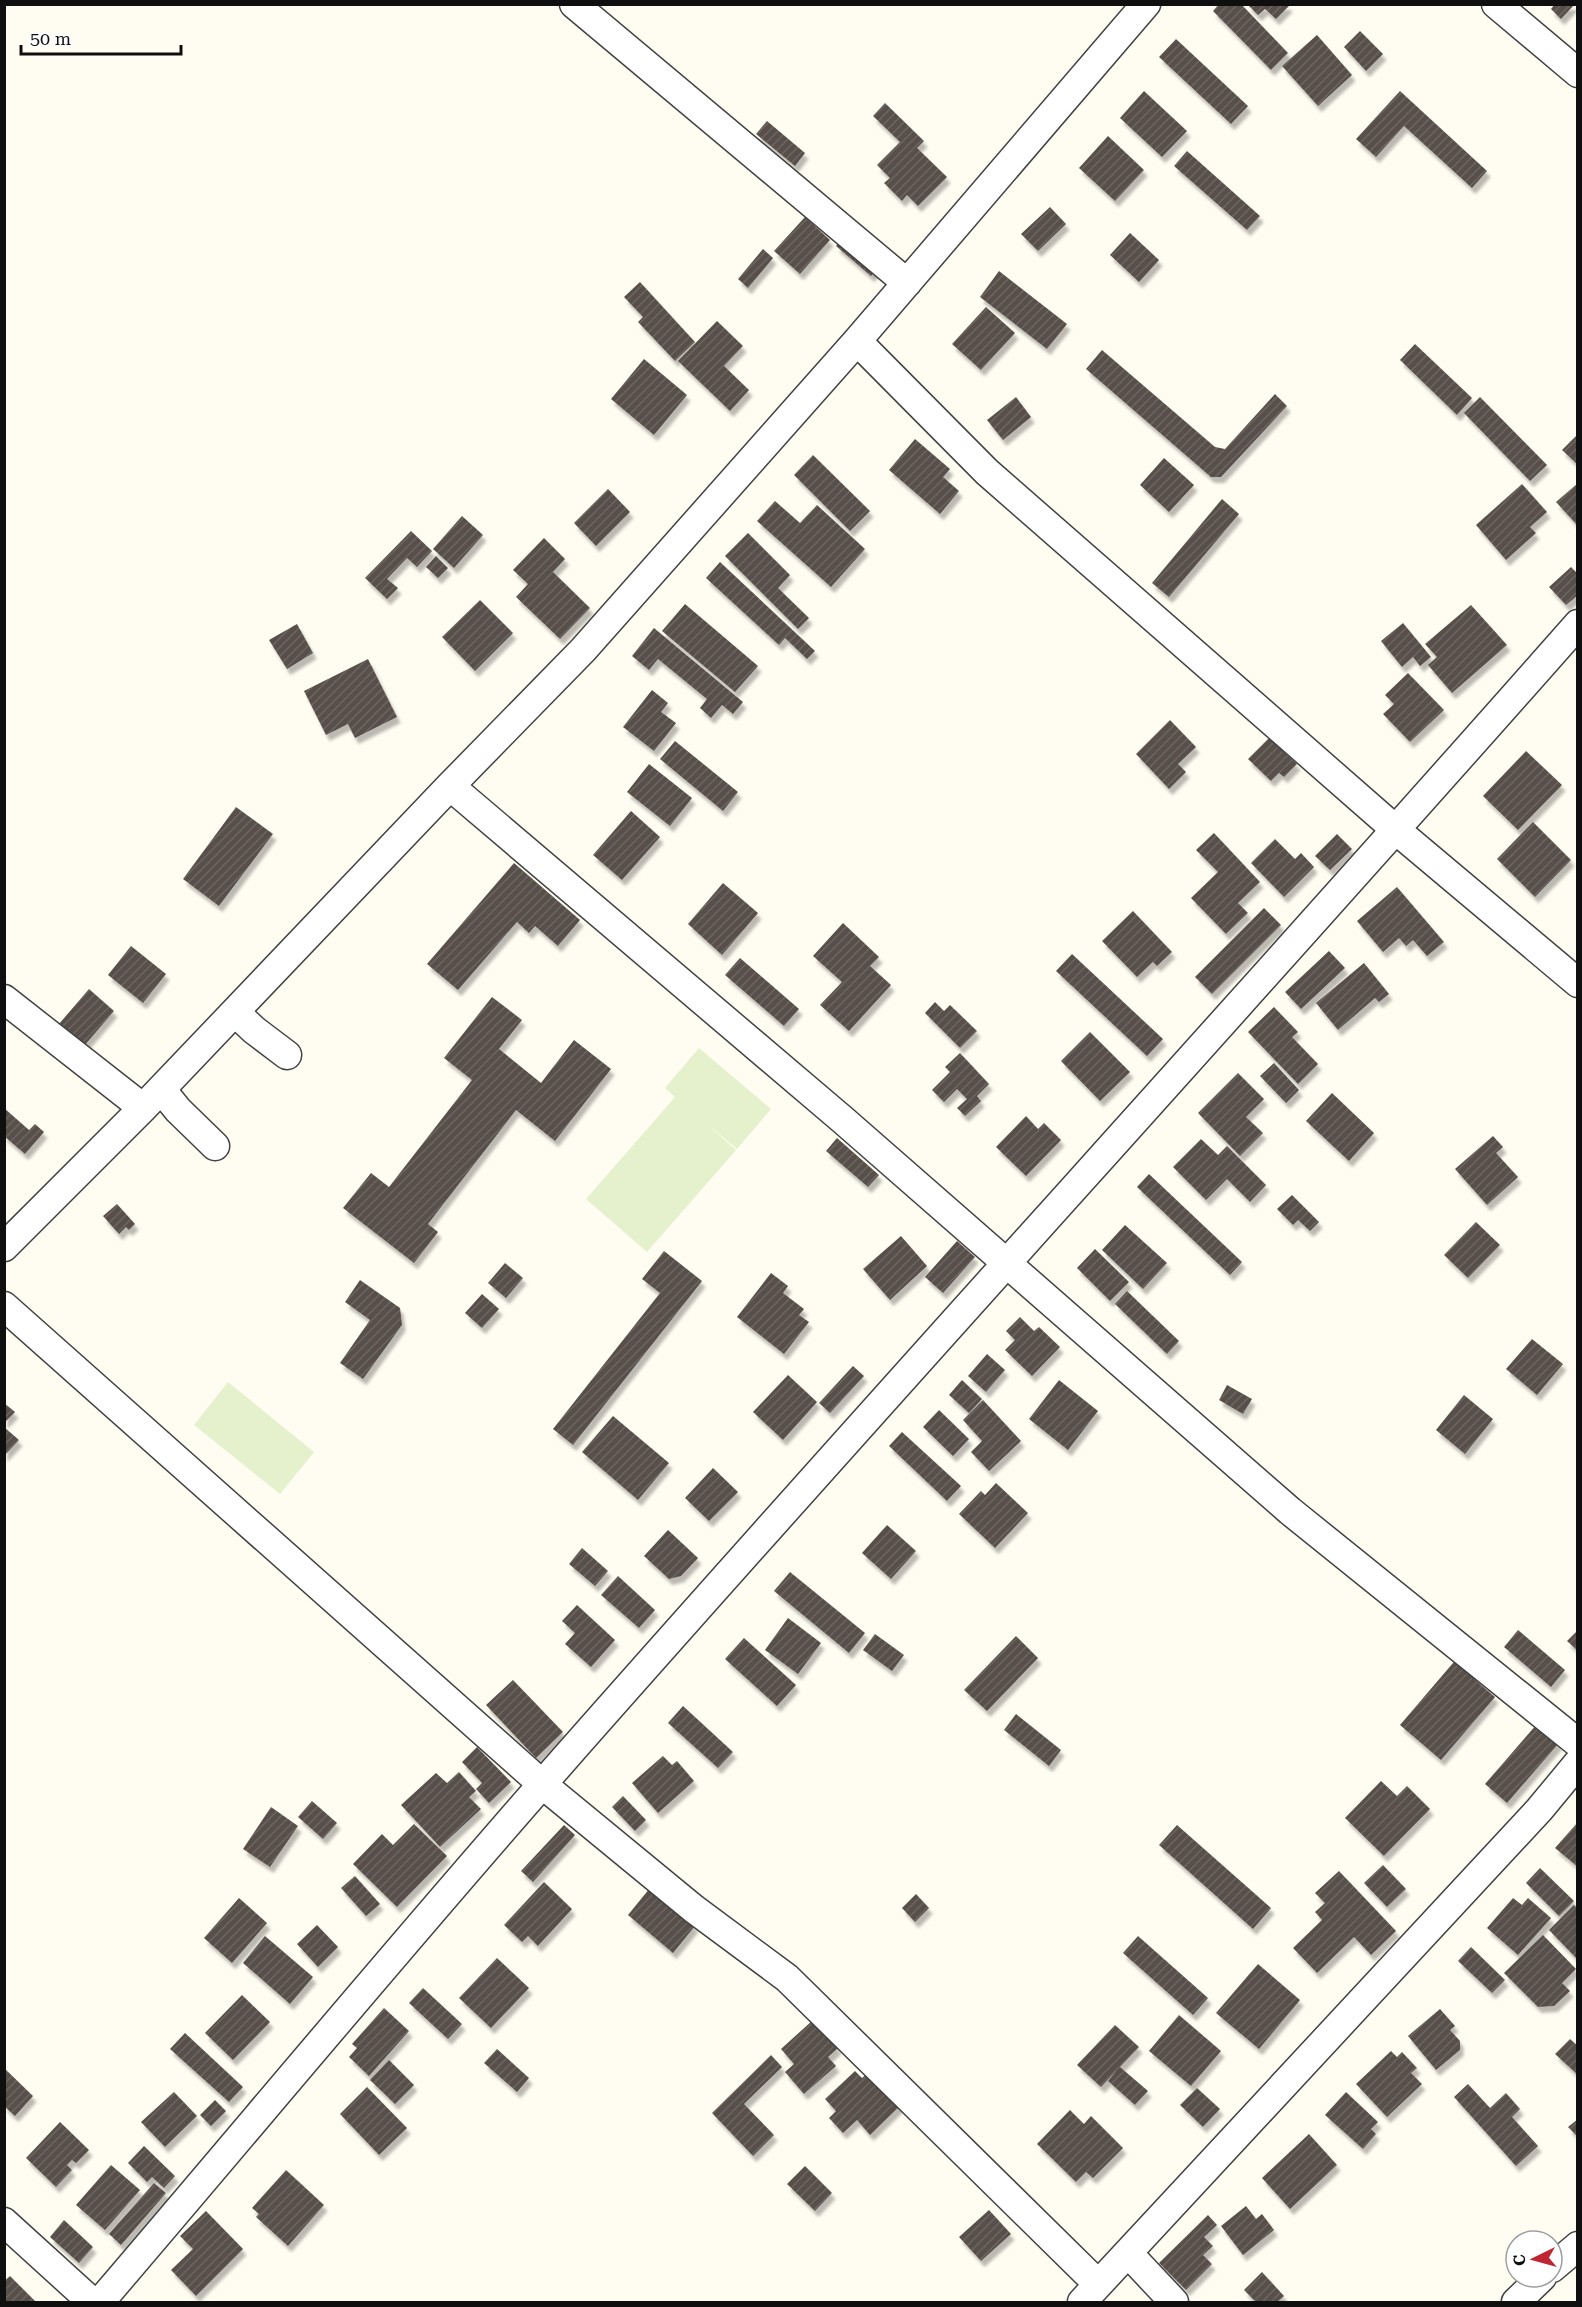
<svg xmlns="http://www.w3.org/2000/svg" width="1582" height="2307" viewBox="0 0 1582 2307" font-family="'Roboto Serif',serif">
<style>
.pitch{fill:#e5f1cc}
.building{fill:url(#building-hatch);filter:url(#shadow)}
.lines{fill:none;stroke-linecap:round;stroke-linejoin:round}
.minor-casing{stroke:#424242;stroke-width:31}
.minor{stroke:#fff;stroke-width:28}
</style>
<defs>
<pattern id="building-hatch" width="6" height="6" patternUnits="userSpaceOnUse" patternTransform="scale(1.5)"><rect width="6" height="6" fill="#58504b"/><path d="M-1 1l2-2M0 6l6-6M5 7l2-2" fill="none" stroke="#6b6561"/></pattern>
<filter id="shadow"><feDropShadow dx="3.5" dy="6" stdDeviation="1.5" flood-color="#0004"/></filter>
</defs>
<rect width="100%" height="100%" fill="#fffcf1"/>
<path class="pitch" d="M699,1048L771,1109L737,1149L707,1124L736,1150L647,1252L586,1199L675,1097L665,1088Z
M228,1382L314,1452L280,1494L194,1425Z"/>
<path class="building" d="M1219,4H1241L1288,53L1271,70L1213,11Z
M1247,4H1287L1289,6L1276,19L1265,9L1258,15Z
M1555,4H1575L1561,19L1551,9Z
M1360,31L1383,54L1366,71L1344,47Z
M1317,35L1352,75L1318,106L1282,66Z
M1176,39L1248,106L1231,124L1159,57Z
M1144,91L1187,131L1162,157L1120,118Z
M1400,91L1487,171L1472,188L1404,126L1376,157L1356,139Z
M885,103L924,141L917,148L947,177L918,206L907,195L902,201L884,183L890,178L877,165L900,142L873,116Z
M767,121L805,153L795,166L756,134Z
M1108,136L1144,170L1115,201L1079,168Z
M1187,151L1260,216L1247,230L1174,166Z
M1050,207L1066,224L1038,251L1021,234Z
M805,217L830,240L800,274L774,251Z
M1130,233L1159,260L1139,282L1110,255Z
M845,236L879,267L871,276L836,246Z
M763,249L773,258L748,288L738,279Z
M999,271L1067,324L1047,349L980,297Z
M640,282L695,342L675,361L638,322L643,317L624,297Z
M986,307L1015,333L981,370L952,344Z
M717,321L743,346L724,366L749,390L730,411L678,361Z
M1415,344L1472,398L1457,415L1400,360Z
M1102,350L1215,447L1225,449L1275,394L1287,406L1221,477H1211L1086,369Z
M644,359L687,395L654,435L611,399Z
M1016,397L1031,417L1003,440L987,420Z
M1480,397L1547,465L1530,481L1464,413Z
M1578,434V465L1562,450Z
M915,439L950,469L943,477L959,491L940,514L889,470Z
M813,455L870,511L850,531L794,475Z
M1164,458L1194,485L1169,512L1140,485Z
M1578,483V526L1556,502Z
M1522,484L1547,512L1530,527L1536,533L1506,560L1476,525Z
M608,489L630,512L596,546L574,523Z
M1222,499L1239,514L1169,597L1152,583Z
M775,501L800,523L817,505L865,549L831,587L757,521Z
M462,516L483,535L454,568L433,549Z
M411,531L432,551L417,567L407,558L387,579L398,588L387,599L365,578Z
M748,533L790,575L778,588L809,618L798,629L725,556Z
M544,538L565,559L553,572L590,608L560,639L516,597L528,584L513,570Z
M436,556L448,568L438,578L426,567Z
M720,562L815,651L807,659L785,638L779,645L706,578Z
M1571,567L1578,574V595L1566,605L1549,587Z
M480,600L513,633L475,671L442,637Z
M685,604L758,666L735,692L662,631Z
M1471,605L1507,645L1452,693L1428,665L1437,657L1425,644Z
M1403,623L1431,657L1420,666L1413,657L1402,667L1381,641Z
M297,624L313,653L287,669L269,640Z
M654,628L743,702L733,714L722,705L711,718L700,708L707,699L658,659L649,670L632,656Z
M368,659L397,717L355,738L348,724L326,735L304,691Z
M1408,673L1444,710L1410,742L1383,714L1394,704L1385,695Z
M652,690L668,703L661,712L676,723L654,751L623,727Z
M1170,720L1196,747L1178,764L1186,772L1169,789L1136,754Z
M1269,738L1297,764L1284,777L1279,773L1271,781L1248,759Z
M675,741L738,792L723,811L660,759Z
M1526,751L1562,785L1518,830L1483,796Z
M649,764L692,798L670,826L627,792Z
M236,807L273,834L219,906L183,879Z
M631,811L660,837L622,880L593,855Z
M1533,822L1571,860L1535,897L1497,859Z
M1214,833L1260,882L1238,903L1248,913L1226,934L1191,898L1218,872L1196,850Z
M1337,834L1352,849L1330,870L1315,856Z
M1275,839L1295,859L1301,853L1314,867L1284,897L1251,863Z
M514,863L580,920L558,946L535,926L529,933L517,922L458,990L427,964Z
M723,883L758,913L722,955L688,924Z
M1397,887L1444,942L1427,956L1413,940L1406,946L1399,938L1383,952L1357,921Z
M1264,908L1281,925L1212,994L1195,977Z
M1133,911L1172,952L1157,966L1153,962L1137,977L1102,941Z
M843,923L879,957L870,966L891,985L849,1031L820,1005L842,982L813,956Z
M131,946L166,974L143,1003L108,975Z
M1329,951L1345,968L1301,1009L1285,992Z
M1072,954L1163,1039L1147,1056L1056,971Z
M740,958L799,1009L784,1026L725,975Z
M1364,963L1389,994L1379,1002L1375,998L1338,1030L1316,1003Z
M89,989L114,1011L84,1046L59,1024Z
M492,997L522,1020L499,1049L541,1083L574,1040L611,1069L555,1141L516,1110L428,1224L438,1232L414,1263L343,1208L371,1173L389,1187L472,1080L444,1058Z
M935,1002L944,1011L950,1005L977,1031L960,1048L925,1013Z
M1274,1007L1298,1032L1292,1037L1318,1064L1298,1084L1248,1032Z
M1090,1032L1130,1072L1100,1101L1061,1061Z
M960,1053L989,1084L977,1096L981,1101L965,1116L957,1108L967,1099L957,1089L944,1102L932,1090L950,1072L945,1067Z
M1274,1063L1299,1090L1286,1103L1260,1076Z
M1238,1073L1264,1099L1246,1117L1263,1133L1240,1156L1198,1113Z
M1332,1093L1374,1133L1349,1161L1306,1121Z
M4,1108L29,1130L35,1124L44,1132L25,1154L4,1136Z
M1026,1116L1038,1129L1044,1123L1061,1140L1026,1176L996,1147Z
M1493,1136L1503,1147L1496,1153L1518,1177L1487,1205L1455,1169Z
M837,1138L879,1175L868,1187L826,1151Z
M1201,1139L1218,1155L1227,1146L1266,1185L1250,1202L1227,1179L1206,1200L1173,1167Z
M1149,1174L1242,1262L1230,1275L1137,1187Z
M1292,1195L1319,1222L1310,1231L1298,1220L1293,1225L1277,1209Z
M117,1204L135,1224L129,1230L126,1227L119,1234L103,1216Z
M1476,1222L1500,1245L1468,1278L1444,1255Z
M1125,1225L1167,1263L1143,1289L1102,1250Z
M901,1236L927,1266L890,1300L863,1269Z
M957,1241L975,1257L943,1293L925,1277Z
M1095,1249L1129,1282L1110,1301L1077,1268Z
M664,1251L702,1281L573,1445L553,1429L660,1293L642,1279Z
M505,1263L523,1278L506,1298L488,1283Z
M771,1273L788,1286L783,1293L804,1309L799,1315L809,1322L784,1354L737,1317Z
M360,1280L400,1308L402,1325L363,1379L340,1363L370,1320L345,1302Z
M1127,1291L1179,1341L1167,1354L1115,1304Z
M482,1294L499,1309L482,1328L465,1313Z
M1020,1317L1034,1331L1039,1327L1060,1347L1032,1376L1005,1350L1015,1340L1006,1331Z
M1532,1339L1563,1364L1537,1395L1506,1369Z
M987,1354L1005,1370L986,1392L968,1376Z
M853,1366L864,1376L830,1413L819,1403Z
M788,1375L817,1402L783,1440L753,1412Z
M962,1380L982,1399L969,1413L949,1395Z
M1059,1380L1098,1411L1068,1450L1029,1419Z
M1227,1385L1252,1399L1243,1414L1219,1400Z
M1464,1395L1493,1419L1465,1454L1436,1430Z
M983,1400L1021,1441L989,1471L971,1452L982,1441L963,1420Z
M4,1403L15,1412L4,1423Z
M939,1410L969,1439L953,1456L923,1427Z
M613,1416L669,1463L638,1500L582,1452Z
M4,1427L19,1440L4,1456Z
M902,1432L961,1486L947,1501L889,1446Z
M713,1468L738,1492L709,1521L685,1498Z
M996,1483L1028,1513L995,1548L959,1514L981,1491L985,1495Z
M887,1525L916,1551L891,1579L862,1553Z
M668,1530L698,1558L681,1576L669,1579L644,1556Z
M582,1548L608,1571L595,1586L569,1564Z
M790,1572L865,1633L849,1653L774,1591Z
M618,1576L655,1610L639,1628L601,1595Z
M577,1605L615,1640L591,1667L565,1644L575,1633L562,1621Z
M788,1618L821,1643L798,1674L765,1650Z
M1518,1630L1565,1670L1551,1687L1504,1647Z
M1578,1630V1651L1567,1641Z
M875,1634L904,1655L892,1671L863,1650Z
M1016,1636L1038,1658L987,1711L964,1690Z
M744,1638L796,1685L777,1706L725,1659Z
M1459,1656L1479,1673L1474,1679L1495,1697L1441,1760L1400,1725Z
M513,1680L563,1732L536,1758L486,1705Z
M683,1706L733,1752L718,1768L668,1723Z
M1016,1714L1061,1750L1049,1766L1004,1730Z
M1537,1724L1559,1743L1507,1803L1485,1784Z
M477,1747L511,1782L489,1803L476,1789L482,1783L462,1762Z
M663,1756L672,1765L677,1761L694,1781L658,1813L632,1783Z
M459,1772L476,1791L469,1797L481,1809L440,1847L401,1805L436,1773L447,1783Z
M1381,1781L1397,1796L1407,1786L1430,1809L1384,1856L1345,1818Z
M623,1796L646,1820L635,1831L612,1807Z
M312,1801L337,1823L323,1839L298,1817Z
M271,1807L298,1826L270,1867L243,1849Z
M1578,1822V1867L1555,1848Z
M414,1824L447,1856L397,1907L353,1864L382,1834L393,1845Z
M564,1825L575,1835L533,1882L521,1871Z
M1177,1825L1271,1908L1253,1929L1159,1845Z
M1383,1865L1406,1889L1387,1907L1364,1883Z
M1540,1868L1574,1901L1559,1916L1526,1883Z
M1339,1871L1396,1931L1371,1955L1354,1937L1317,1973L1293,1948L1322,1920L1315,1912L1325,1903L1315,1893Z
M355,1876L380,1904L366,1916L341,1888Z
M544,1882L572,1909L538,1946L528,1936L522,1942L504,1925Z
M650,1888L695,1926L673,1953L628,1915Z
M916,1894L929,1908L915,1922L902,1908Z
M239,1898L267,1923L232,1963L204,1938Z
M1513,1898L1522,1905L1528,1898L1551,1918L1518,1955L1487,1928Z
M1574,1905L1578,1909V1960L1549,1930Z
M317,1925L338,1947L318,1967L297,1944Z
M1543,1935L1576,1969L1562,1983L1570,1991L1554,2006L1538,2007L1504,1973Z
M265,1936L313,1977L290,2004L243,1963Z
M1138,1936L1208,1998L1193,2015L1123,1953Z
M1471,1947L1505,1980L1492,1993L1458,1961Z
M497,1958L529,1988L491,2028L459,1998Z
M1258,1964L1300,2000L1259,2049L1216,2013Z
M423,1988L462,2024L448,2039L409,2003Z
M242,1995L270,2022L233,2060L205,2033Z
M384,2008L409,2031L369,2076L349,2057L357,2048L352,2044Z
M1440,2009L1455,2026L1450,2030L1460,2041V2050L1436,2070L1408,2036Z
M1179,2015L1221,2051L1191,2086L1149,2051Z
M813,2020L838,2048L828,2057L836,2066L804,2094L785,2072L794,2064L781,2049Z
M1115,2025L1139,2047L1120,2067L1148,2091L1135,2105L1108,2081L1117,2070L1101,2087L1077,2065Z
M185,2033L243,2087L229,2102L170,2049Z
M1570,2039L1578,2046V2075L1555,2054Z
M497,2049L529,2078L517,2092L484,2063Z
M1391,2051L1397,2057L1402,2052L1417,2068L1411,2073L1422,2084L1387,2117L1356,2084Z
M771,2055L782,2067L744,2104L774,2135L753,2156L712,2113Z
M389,2060L414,2085L395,2104L370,2080Z
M4,2068L33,2096L15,2116L4,2106Z
M855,2071L862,2078L870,2071L901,2105L870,2135L857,2120L843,2133L829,2118L836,2111L825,2099Z
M1468,2084L1490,2108L1506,2093L1520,2109L1512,2117L1538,2146L1516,2166L1454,2097Z
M367,2087L407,2128L379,2155L340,2114Z
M1197,2088L1220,2109L1203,2127L1180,2105Z
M174,2092L197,2116L165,2147L141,2122Z
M1346,2092L1378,2122L1371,2129L1376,2134L1363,2149L1325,2115Z
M215,2100L226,2111L211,2126L200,2115Z
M1070,2110L1084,2124L1091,2116L1123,2148L1093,2178L1086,2172L1076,2182L1037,2144Z
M1578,2119V2137L1568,2127Z
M60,2122L89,2150L76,2163L72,2160L67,2165L72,2170L56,2187L26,2158Z
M1309,2134L1337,2165L1290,2209L1262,2178Z
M144,2146L175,2176L164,2188L152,2177L147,2182L128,2163Z
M111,2165L140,2190L105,2230L76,2205Z
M805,2166L832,2193L815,2211L787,2184Z
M286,2170L324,2205L288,2246L256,2217L259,2214L252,2208Z
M154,2183L166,2193L121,2245L109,2234Z
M1246,2206L1256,2219L1262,2214L1274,2230L1243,2255L1221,2226Z
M989,2210L1011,2234L981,2261L959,2237Z
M206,2211L243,2249L196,2296L171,2270L193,2249L180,2236Z
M1208,2215L1217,2225L1204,2237L1213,2246L1203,2255L1212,2264L1186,2290L1159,2263Z
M64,2220L93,2247L79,2263L50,2237Z
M1262,2272L1284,2296L1277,2302H1256L1244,2290Z
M10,2276L36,2302H4V2281Z"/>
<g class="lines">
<g class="minor-casing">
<path id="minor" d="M574,4L907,283
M1496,4L1578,73
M857,341L987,472L1396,830L1578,983
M450,786L843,1120L1290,1511L1578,1743
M4,999L143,1108
M235,1012L254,1030L287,1055
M161,1089L178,1110L215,1146
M4,1247L143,1108L450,786L583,650L857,341L1146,4
M4,1306L542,1784L694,1909L787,1978L1098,2284
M4,2222L92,2302
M1128,2253L1174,2302
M1552,2268L1578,2246
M100,2302C248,2129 394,1953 545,1781C886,1393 1236,1012 1578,624
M1082,2302L1539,1810L1578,1763
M1516,2302L1542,2277"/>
</g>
<use href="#minor" class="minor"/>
</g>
<rect width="1582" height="2307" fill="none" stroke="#0f0f0f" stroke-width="12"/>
<g transform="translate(1534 2259) rotate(265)"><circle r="28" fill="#ffffff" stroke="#9f9f9f" stroke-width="1.5"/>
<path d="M0-4.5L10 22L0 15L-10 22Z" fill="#c02632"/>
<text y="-9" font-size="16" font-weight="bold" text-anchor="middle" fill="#0f0f0f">С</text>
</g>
<path d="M21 45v9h160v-9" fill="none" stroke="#0f0f0f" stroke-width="3"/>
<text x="30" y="45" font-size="18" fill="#0f0f0f" stroke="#ffffff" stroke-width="4.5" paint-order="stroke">50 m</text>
</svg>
